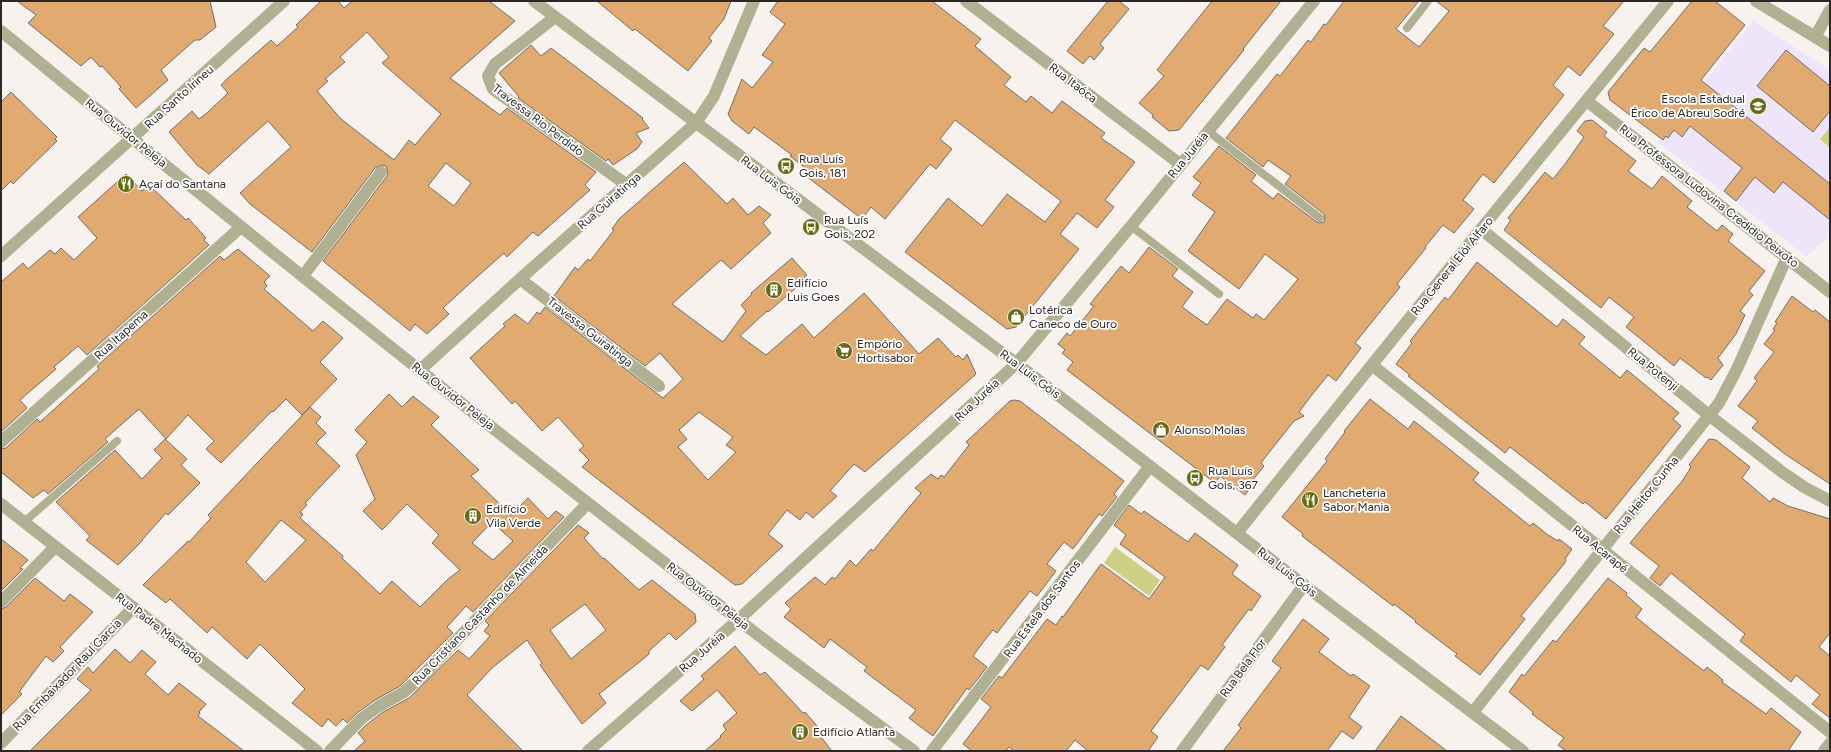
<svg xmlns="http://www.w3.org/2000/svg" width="1831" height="752" viewBox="0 0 1831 752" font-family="Figtree,sans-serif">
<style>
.education{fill:#efe5fa}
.green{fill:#cdd087}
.building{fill:#e0aa71;stroke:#736f6a;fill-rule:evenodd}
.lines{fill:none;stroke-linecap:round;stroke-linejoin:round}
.service{stroke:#b0b192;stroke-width:8}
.minor{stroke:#b0b192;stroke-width:12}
.tertiary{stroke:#b0b192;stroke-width:12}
.labels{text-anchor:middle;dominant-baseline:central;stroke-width:3.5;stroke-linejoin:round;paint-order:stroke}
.street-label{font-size:12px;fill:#2b2827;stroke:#fff}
.poi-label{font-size:12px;fill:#2b2827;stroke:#fff;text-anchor:start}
</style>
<rect width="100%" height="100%" fill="#f8f2ee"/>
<path class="education" d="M1753,20L1830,70V237L1806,256L1657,142Z"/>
<path class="green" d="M1830,127V148L1820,139Z
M1115,547L1160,580L1149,596L1104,563Z"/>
<path class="building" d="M17,1H210L216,27L200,40H195L161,70L168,80L136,108L119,89L121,87L102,66L100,67L91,57L81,66L28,23L36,15Z
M321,1H338L344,8L352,1H489L515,21L450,78L500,115L507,108L596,172L585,185L590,190L538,236L533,232L507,257L504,253L478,276L443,308L449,314L427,334L415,324L410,331L323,261L387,176L388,173L386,166L382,165L375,168L312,252L250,204L240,193L291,147L268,121L209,174L197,165L169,132L192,111L199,119L207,113L228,93L221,85L227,79L271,40L277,46L298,27L296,25ZM367,32L389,57L382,63L441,114L415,145L409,140L394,160L341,119L317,91L328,81L325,79L345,62L340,57ZM446,163L471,183L454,206L428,186Z
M597,1H731L724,19L709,38L712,41L688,71L635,29L633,31Z
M778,1H932L981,39L975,46L1011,77L1004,85L1026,102L1031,96L1052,113L1062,101L1105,133L1101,138L1135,162L1105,200L1114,207L1097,228L1077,213L1060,234L1079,249L1016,327L1007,329L905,252L948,198L982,226L1007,194L1045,222L1061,201L955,120L940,139L952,149L936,169L930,164L885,219L871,207L862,219L806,176L810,172L790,156L792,155L754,127L749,134L732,121L728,114L742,79L752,88L773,62L762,55L785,24L770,12Z
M1108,1H1119L1129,9L1100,44L1104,48L1094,60L1090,56L1083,64L1067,51Z
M1212,1H1281L1243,49L1244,50L1179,130L1169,131L1152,117L1153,115L1139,103L1164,76L1157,70Z
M1344,1H1419L1396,29L1419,47L1449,11L1436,1H1624L1603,26L1614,34L1580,76L1568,66L1553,85L1564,95L1494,183L1483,174L1463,200L1474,209L1454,233L1443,225L1425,247L1426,248L1397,284L1400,287L1355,343L1361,348L1336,381L1328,375L1311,396L1299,412L1304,416L1294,421L1267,455L1261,463L1264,466L1252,481L1254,483L1245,495L1220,476L1215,483L1067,370L1073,362L1062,353L1065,350L1058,344L1067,333L1070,336L1094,306L1090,304L1121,266L1129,273L1149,247L1178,269L1172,276L1193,292L1182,307L1207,325L1227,299L1253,318L1256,314L1264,320L1298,279L1265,254L1239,289L1188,251L1215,212L1192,195L1201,183L1193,177L1219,146L1256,175L1251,181L1273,199L1278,193L1317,222L1320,223L1324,222L1325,218L1324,214L1285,184L1291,176L1268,160L1263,167L1226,138L1277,74L1280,76L1308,40L1311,42L1324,24L1326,25Z
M1692,1H1715L1745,25L1701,80L1830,184V220L1783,182L1774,193L1755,177L1736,201L1724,191L1742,168L1690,126L1682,137L1674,130L1668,138L1666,136L1663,140L1610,100L1608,92L1644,48L1650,52Z
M531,45L541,56L551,48L643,118L642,119L649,128L636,133L642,142L637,149L613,165L608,159L606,161L518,98L519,97L499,73Z
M1786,50L1830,86V111L1813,132L1757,86Z
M11,92L57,137L55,139L57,141L13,184L11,181L1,191V102Z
M1592,120L1607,132L1604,136L1636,161L1628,171L1652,189L1662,176L1692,201L1687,207L1717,231L1722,225L1733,234L1728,241L1765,271L1749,291L1753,295L1740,311L1745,315L1736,334L1718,358L1723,365L1711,380L1707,377L1706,378L1680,358L1674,366L1626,327L1634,317L1609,297L1601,308L1504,230L1511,220L1508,218L1545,172L1553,179L1565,164L1584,137L1577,131L1585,121Z
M684,162L727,204L733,198L748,215L759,206L771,215L763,223L771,233L731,269L721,260L672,304L723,342L746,311L741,305L752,294L751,293L792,258L807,275L795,285L797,287L768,312L767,311L740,336L766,355L802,324L814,338L864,293L919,354L938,338L956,357L958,355L963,360L967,354L976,374L865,472L854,464L830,491L837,496L813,518L806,512L800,520L787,510L768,534L783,546L742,584L735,585L582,467L589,460L579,450L584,446L558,417L542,431L515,401L512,404L470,358L505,326L503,324L515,314L528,324L537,312L540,314L545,307L663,398L683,379L660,353L645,366L554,296L575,267L578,270L588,259L590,261L614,230L612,229L619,219ZM699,412L733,437L726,445L736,452L708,480L678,447L687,439L679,430Z
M126,174L142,191L149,185L186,220L188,218L206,238L204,240L209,245L87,355L78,346L54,367L56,369L20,400L27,408L1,432V282L23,263L28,269L50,250L55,254L61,248L74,260L97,238L78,217Z
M238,249L270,276L264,282L267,286L264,289L313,331L323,321L343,338L320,362L337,379L302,415L286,399L273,412L272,411L221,463L206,449L214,441L188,415L166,439L139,409L105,439L108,442L48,494L44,490L33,498L1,472V449L6,448L37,419L40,422L99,369L97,366L220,256L224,260Z
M1477,262L1557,327L1563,319L1585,337L1579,344L1620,378L1627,370L1679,413L1673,419L1681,426L1606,519L1585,502L1583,504L1510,447L1505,453L1408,376L1410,375L1396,364L1412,343L1410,341L1445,297L1448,300Z
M1792,296L1813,312L1815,310L1830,322V484L1785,454L1752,428L1758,421L1738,406L1757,381L1754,378L1774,352L1764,344L1775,330L1773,329L1777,323L1775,322Z
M389,394L402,407L413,396L439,417L431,425L479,470L471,476L511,515L528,498L548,519L556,511L564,517L473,612L466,606L447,627L453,633L400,686L375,700L357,713L347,723L343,719L336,726L328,719L322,727L292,703L305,689L260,644L247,659L212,627L207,633L170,599L166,603L143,585L188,541L189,542L211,518L208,515L310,407L321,417L316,423L326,433L316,443L340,466L305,503L307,505L300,512L303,514L300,518L343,556L342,558L380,594L392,581L420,607L448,579L460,570L432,543L439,535L407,504L382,530L363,511L375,499L356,455L367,442L355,430ZM281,520L306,540L265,582L246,562ZM492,522L513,541L493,560L472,543Z
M1370,399L1408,429L1414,421L1479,473L1473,480L1530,526L1533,523L1548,535L1558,541L1559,539L1572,549L1565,559L1566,560L1564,564L1521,616L1525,619L1480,675L1455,656L1457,654L1415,622L1416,621L1394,604L1393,606L1302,536L1303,534L1282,517L1327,461L1325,459L1345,432L1344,431Z
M1014,400L1020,401L1124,481L1114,494L1117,497L1102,516L1099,514L1073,549L1064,542L1047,564L1056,571L1037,596L1030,591L997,633L993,630L984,641L973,656L987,667L969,690L967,688L933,736L909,718L916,710L864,671L867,667L830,639L824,648L784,617L791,609L785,603L815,577L825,585L832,577L835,579L850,560L856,566L871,549L873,551L921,493L915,488L931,474L938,479L941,475L944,477L969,445L966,442L1010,401Z
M165,439L187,459L181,465L200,483L168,515L166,513L142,540H143L118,565L86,540L90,536L56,502L115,450L142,479L162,458L154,450Z
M1709,439L1716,440L1750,467L1742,478L1770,502L1773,498L1788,506L1830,519V633L1819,647L1830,656V718L1812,704L1820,695L1796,675L1791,682L1749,648L1740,641L1745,634L1671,573L1660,586L1650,578L1659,566L1630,543L1683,480L1691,467L1689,465Z
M1129,505L1141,514L1144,511L1188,542L1195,533L1238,565L1232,574L1261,596L1251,611L1249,609L1222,645L1225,647L1208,670L1201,665L1151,731L1158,737L1148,751H1088L1075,740L1066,751H1014L1009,747L1006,751H972L963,744L991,707L981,699L999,676L1002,678L1047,619L1056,625L1062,616L1063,617L1101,564L1149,599L1165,577L1120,544L1126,535L1114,525Z
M578,525L589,533L584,538L603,559L604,558L639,590L652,580L695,614L696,622L676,640L669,633L649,651V654L642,660L599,694L606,703L582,724L540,665L542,663L527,640L492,668L467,695L523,751H354L365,741L358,733L366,725L383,712L409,698L458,650L469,659L490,636L484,631L489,625L485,621ZM585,604L606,630L571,659L550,630Z
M1,539L28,560L20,568L23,569L1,591Z
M35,578L64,601L70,594L93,612L60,647L64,651L53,662L46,656L19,692L22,694L1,715V609L6,607Z
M1608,578L1627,593L1626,595L1642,609L1636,617L1654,632L1704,671L1707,667L1723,680L1722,682L1766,714L1771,708L1801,732L1788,751H1566L1558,745L1564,738L1532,714L1533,712L1509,692L1522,674L1524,676L1553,640L1556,642Z
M1303,619L1329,639L1319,652L1351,676L1353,674L1370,686L1349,717L1362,727L1353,739L1342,731L1327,751H1223L1241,728L1238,725L1281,668L1272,661Z
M735,646L760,675L765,672L803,713L805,712L824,734L821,737L832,751H705L721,737L720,736L726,730L723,725L737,713L717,690L692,711L680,701L704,679L701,676Z
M115,649L130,663L142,650L156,662L145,674L168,695L179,683L206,704L199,712L200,713L198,716L244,751H30L91,690L77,679L88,667L93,673Z
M1401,716L1447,751H1375Z"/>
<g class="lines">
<path class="service" d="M1407,28L1428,1
M1208,131L1320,218
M1131,226L1219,294
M24,522L117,441"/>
<path class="minor" d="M966,1L1180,164
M1756,1L1830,46
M555,17L495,64L488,76L493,89L627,185
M1,31C243,230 488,427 736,618C794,663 854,707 914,751
M1815,37L1830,10
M1587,101L1830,292
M1481,229L1710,416L1782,472L1804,487L1830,501
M1,256L284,1
M303,276L381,172
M520,279L659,386
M1372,365L1830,732
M420,370L520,279L696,123L714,96L754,1
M1,442L241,227
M1,504L317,751
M1237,533L1481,229L1668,1
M1,602L55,547
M1473,712L1719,403L1737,369L1787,257
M1,743L133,608
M330,751L361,719L379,706L404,692L423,675L588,503
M588,751L738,620L1016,364L1131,226L1314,1
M932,751L1150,466
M1182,751L1304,585
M1824,751L1830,743"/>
<path class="tertiary" d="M534,1L1037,379L1304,585L1523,751"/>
</g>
<defs>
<g id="school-disc" transform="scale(0.9)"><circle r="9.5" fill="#656d13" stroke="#fff"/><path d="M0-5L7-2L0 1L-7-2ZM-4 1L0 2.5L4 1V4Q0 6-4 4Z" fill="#fff"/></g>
<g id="bus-disc" transform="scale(0.9)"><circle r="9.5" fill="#656d13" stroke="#fff"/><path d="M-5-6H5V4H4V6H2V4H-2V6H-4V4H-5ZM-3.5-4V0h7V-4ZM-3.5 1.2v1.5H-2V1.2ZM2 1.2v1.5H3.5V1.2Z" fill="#fff"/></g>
<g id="restaurant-disc" transform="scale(0.9)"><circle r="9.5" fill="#656d13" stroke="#fff"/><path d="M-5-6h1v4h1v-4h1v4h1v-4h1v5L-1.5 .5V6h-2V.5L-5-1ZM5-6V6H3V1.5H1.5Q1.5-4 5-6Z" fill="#fff"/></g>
<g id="building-disc" transform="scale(0.9)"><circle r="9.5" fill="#656d13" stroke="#fff"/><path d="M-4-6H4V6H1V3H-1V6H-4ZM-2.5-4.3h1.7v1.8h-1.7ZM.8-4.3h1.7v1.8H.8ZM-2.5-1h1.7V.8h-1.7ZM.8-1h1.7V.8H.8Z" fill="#fff"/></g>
<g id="shop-disc" transform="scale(0.9)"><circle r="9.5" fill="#656d13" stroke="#fff"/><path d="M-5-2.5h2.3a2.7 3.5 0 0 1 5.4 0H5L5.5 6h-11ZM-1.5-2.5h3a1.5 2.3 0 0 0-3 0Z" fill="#fff"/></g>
<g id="supermarket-disc" transform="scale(0.9)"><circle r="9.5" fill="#656d13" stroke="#fff"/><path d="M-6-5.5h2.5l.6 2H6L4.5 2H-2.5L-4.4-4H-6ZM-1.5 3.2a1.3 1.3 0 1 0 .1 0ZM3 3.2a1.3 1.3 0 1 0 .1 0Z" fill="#fff"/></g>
</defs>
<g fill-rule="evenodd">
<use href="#school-disc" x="1758" y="106"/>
<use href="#bus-disc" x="786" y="166"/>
<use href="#restaurant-disc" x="126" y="184"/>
<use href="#bus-disc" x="811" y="227"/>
<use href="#building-disc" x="774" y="290"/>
<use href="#shop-disc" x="1016" y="317"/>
<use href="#supermarket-disc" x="844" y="351"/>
<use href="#shop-disc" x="1161" y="430"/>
<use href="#bus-disc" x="1195" y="478"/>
<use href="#restaurant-disc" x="1310" y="500"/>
<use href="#building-disc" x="473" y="516"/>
<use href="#building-disc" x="800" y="732"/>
</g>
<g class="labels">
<g class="street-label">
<text transform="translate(1073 83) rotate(37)">Rua Itaóca</text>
<text transform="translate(179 97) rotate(-42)">Rua Santo Irineu</text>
<text transform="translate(538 120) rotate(37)">Travessa Rio Perdido</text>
<text transform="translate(126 133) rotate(39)">Rua Ouvidor Peleja</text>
<text transform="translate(1188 155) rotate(-51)">Rua Juréia</text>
<text transform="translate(771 180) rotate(37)">Rua Luis Góis</text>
<text transform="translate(1709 196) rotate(38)">Rua Professora Ludovina Credidio Peixoto</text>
<text transform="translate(609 201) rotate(-41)">Rua Guiratinga</text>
<text transform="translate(1452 266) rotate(-51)">Rua General Elói Alfaro</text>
<text transform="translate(590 332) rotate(38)">Travessa Guiratinga</text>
<text transform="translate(121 335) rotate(-42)">Rua Itapema</text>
<text transform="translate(1653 369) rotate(39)">Rua Potenji</text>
<text transform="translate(1030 374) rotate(37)">Rua Luis Góis</text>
<text transform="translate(453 396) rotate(38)">Rua Ouvidor Peleja</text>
<text transform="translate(977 400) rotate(-43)">Rua Juréia</text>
<text transform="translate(1646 495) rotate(-51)">Rua Heitor Cunha</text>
<text transform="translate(1600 549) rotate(39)">Rua Acarapé</text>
<text transform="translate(1287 572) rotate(38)">Rua Luis Góis</text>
<text transform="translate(708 596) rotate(38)">Rua Ouvidor Peleja</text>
<text transform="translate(1042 609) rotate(-53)">Rua Estela dos Santos</text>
<text transform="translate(480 615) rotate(-46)">Rua Cristiano Castanho de Almeida</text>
<text transform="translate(159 628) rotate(38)">Rua Padre Machado</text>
<text transform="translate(702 652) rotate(-41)">Rua Juréia</text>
<text transform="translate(1243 668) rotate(-54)">Rua Bela Flor</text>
<text transform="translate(67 675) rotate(-46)">Rua Embaixador Raul Garcia</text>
</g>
<g class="poi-label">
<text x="1745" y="99" text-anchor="end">Escola Estadual<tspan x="1745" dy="14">Érico de Abreu Sodré</tspan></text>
<text x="799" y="159">Rua Luís<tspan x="799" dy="14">Gois, 181</tspan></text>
<text x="139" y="184">Açaí do Santana</text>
<text x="824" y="220">Rua Luís<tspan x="824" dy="14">Gois, 202</tspan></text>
<text x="787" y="283">Edifício<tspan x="787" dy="14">Luis Goes</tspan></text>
<text x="1029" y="310">Lotérica<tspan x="1029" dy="14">Caneco de Ouro</tspan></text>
<text x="857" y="344">Empório<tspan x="857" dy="14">Hortisabor</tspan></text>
<text x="1174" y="430">Alonso Molas</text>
<text x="1208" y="471">Rua Luís<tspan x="1208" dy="14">Gois, 367</tspan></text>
<text x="1323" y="493">Lancheteria<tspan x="1323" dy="14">Sabor Mania</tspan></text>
<text x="486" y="509">Edifício<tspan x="486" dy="14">Vila Verde</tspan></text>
<text x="813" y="732">Edifício Atlanta</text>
</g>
</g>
<rect width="1831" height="752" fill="none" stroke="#2b2827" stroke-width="4"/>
</svg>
